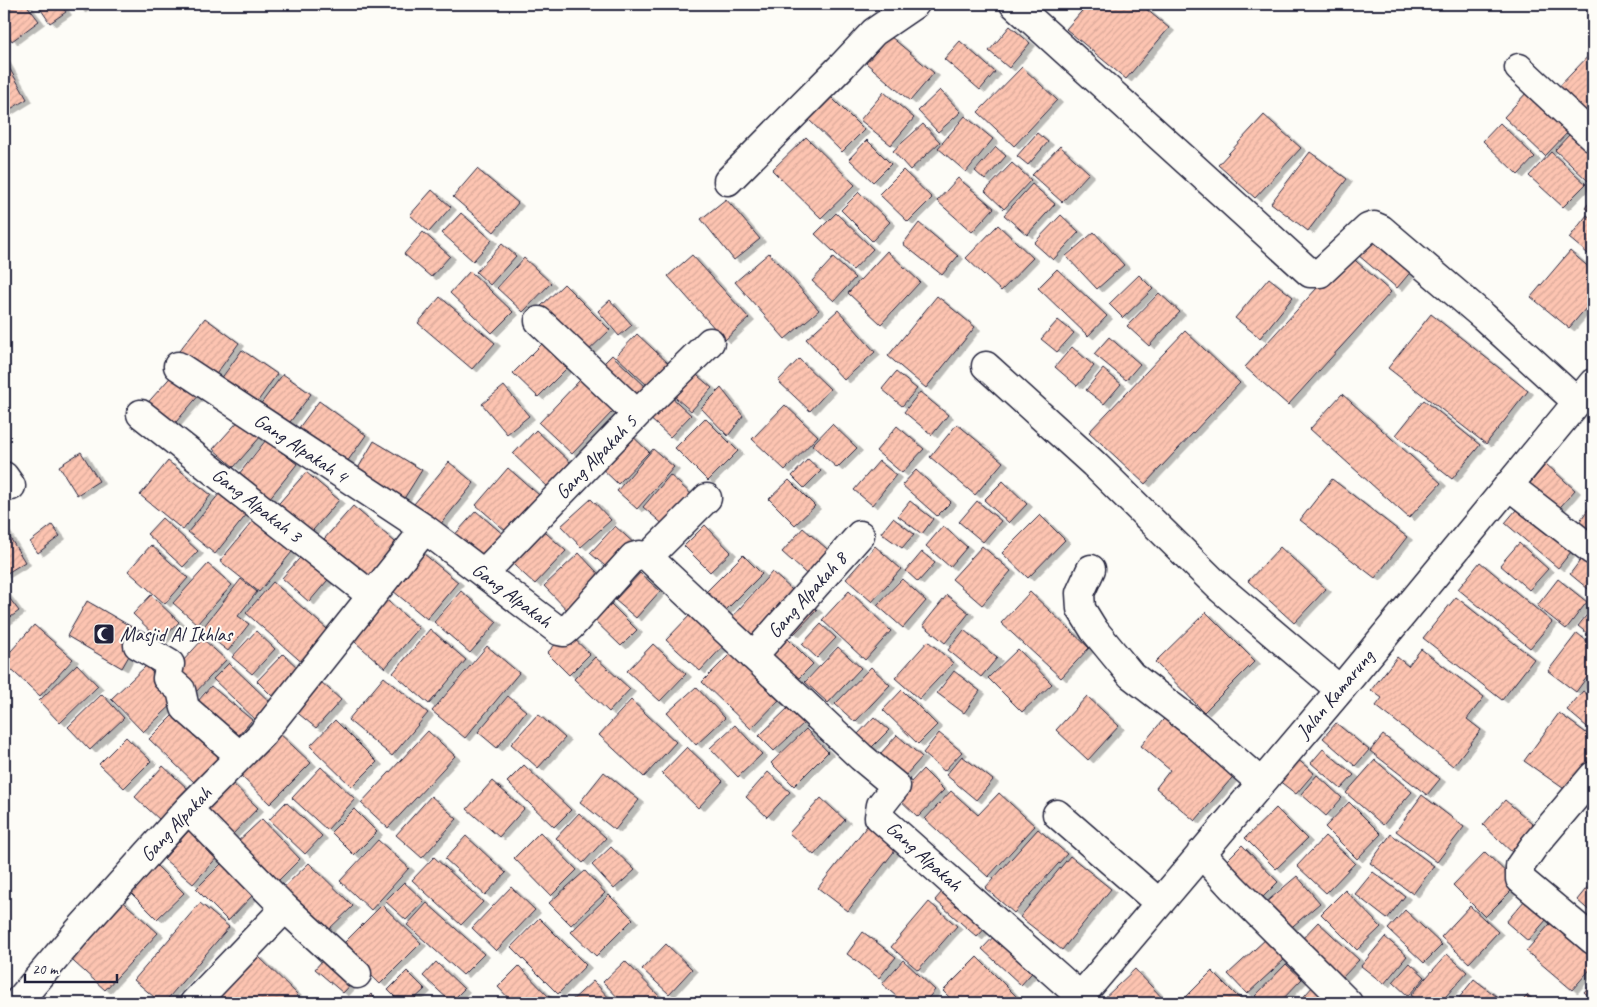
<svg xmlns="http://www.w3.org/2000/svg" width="1597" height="1007" viewBox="0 0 1597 1007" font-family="Caveat,sans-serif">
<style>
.building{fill:url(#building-hatch);stroke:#22223b;filter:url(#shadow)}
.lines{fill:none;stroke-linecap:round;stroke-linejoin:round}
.minor-casing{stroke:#22223b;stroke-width:31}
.minor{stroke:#fdfcf7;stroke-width:28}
.labels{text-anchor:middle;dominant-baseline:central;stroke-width:4;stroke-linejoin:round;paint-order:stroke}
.street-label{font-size:20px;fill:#22223b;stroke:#fdfcf7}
.poi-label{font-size:20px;fill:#22223b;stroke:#fdfcf7;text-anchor:start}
</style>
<defs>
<pattern id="building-hatch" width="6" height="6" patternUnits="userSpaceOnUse" patternTransform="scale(1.25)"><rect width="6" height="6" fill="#fdc4b1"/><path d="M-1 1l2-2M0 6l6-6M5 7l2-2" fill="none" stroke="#d9a899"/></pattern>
<filter id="shadow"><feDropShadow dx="5.5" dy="3" stdDeviation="0" flood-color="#0004"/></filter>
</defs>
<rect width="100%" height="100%" fill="#fdfcf7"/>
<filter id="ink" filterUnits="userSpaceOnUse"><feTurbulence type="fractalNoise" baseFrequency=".02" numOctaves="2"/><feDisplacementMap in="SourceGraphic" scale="10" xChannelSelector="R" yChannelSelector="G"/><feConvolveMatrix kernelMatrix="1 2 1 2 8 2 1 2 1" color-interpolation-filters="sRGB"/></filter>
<g filter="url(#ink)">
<path class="building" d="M17,4H26L39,21L12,41L4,29V13Z
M37,4H60L66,12L50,23Z
M76,4H88L80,10Z
M1088,4H1140L1169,28L1126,79L1066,29Z
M1010,26L1030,43L1009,68L989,51Z
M890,36L934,73L910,101L866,63Z
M960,41L995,72L980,90L944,59Z
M1593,51V131L1553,93Z
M4,59L27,99L4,113Z
M1022,67L1057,100L1014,146L978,112Z
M940,90L961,112L938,132L918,111Z
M1528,91L1570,130L1545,156L1504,117Z
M884,92L914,118L891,145L860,120Z
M829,95L864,130L842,152L806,117Z
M1264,115L1301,148L1255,198L1218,165Z
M965,116L993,139L966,172L938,148Z
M1500,123L1535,157L1518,175L1483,141Z
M923,124L940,142L910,170L893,151Z
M1037,133L1048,142L1028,165L1017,156Z
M1570,134L1593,155V175L1588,181L1555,150Z
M806,137L855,185L821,218L772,170Z
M867,140L891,164L873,182L849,159Z
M1060,146L1089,173L1062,202L1032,175Z
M996,147L1006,156L985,180L975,171Z
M1310,152L1347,179L1308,231L1271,203Z
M1551,152L1586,184L1563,207L1529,176Z
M1012,163L1031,180L1004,209L985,191Z
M477,169L518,203L494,232L453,197Z
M903,170L932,198L908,222L879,194Z
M958,178L994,208L972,232L937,201Z
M1032,184L1055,204L1027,235L1004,215Z
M432,190L451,207L429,232L410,215Z
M859,192L890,222L872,241L841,210Z
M1593,198V214L1585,208Z
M726,199L760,239L734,260L701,219Z
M461,213L492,240L473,261L442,233Z
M836,213L873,249L853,270L815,234Z
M1061,215L1079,232L1053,260L1034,243Z
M1587,215L1593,220V258L1569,238Z
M919,223L958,256L942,275L903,244Z
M998,225L1033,258L1001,291L966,258Z
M423,232L450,256L431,277L404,254Z
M1094,232L1124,265L1097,289L1066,256Z
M1375,236L1413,269L1397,288L1358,255Z
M502,244L516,256L490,285L476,272Z
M887,251L920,282L881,324L848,293Z
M1570,251L1593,271V300L1569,328L1531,297Z
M769,253L819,310L785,339L735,282Z
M1348,254L1391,292L1288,405L1245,367Z
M692,255L749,318L725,340L668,276Z
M524,258L551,283L523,312L497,288Z
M833,258L855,278L834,301L812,281Z
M1057,269L1107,316L1088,336L1038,288Z
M470,271L513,312L492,333L450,293Z
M1139,275L1153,289L1123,318L1109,304Z
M1269,278L1293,297L1260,338L1235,318Z
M564,284L610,330L584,355L539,308Z
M1159,293L1180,312L1149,346L1127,326Z
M937,296L975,327L926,388L888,356Z
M440,297L495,343L472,369L418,323Z
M610,300L632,325L619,336L598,311Z
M838,310L875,352L844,380L806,339Z
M1431,314L1528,391L1486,444L1388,368Z
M205,318L239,343L214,377L179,351Z
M1058,320L1074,333L1057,352L1041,339Z
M1185,331L1240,383L1145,484L1089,432Z
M637,334L669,364L648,386L616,356Z
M1109,337L1140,364L1126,380L1094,354Z
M543,343L568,367L538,397L513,373Z
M1072,347L1094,366L1077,386L1055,367Z
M242,350L277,374L253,408L218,383Z
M612,355L647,388L632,404L597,370Z
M799,359L830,389L810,411L778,381Z
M1103,369L1121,384L1104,404L1086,390Z
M691,370L712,388L691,411L670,393Z
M175,372L200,394L170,429L144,407Z
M896,372L917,389L902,406L882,389Z
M283,374L311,394L284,430L257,409Z
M580,380L613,411L572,454L539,423Z
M504,386L529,416L507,434L482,404Z
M721,388L743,416L728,436L701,408Z
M920,392L948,415L932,435L904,412Z
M667,393L691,415L670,437L646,415Z
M1342,394L1441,483L1409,518L1310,429Z
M1424,400L1480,445L1452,479L1396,435Z
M319,401L366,435L340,472L292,437Z
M785,405L818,436L785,470L752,439Z
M242,417L262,435L234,467L213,449Z
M705,418L738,451L708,481L675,448Z
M832,424L857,448L837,468L812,445Z
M957,424L1003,462L975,495L930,457Z
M897,426L924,449L902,473L876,451Z
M625,429L649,452L618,484L594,461Z
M536,430L572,464L549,488L513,454Z
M266,440L297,464L261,509L231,484Z
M374,441L422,470L400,505L353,477Z
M653,449L674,467L637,509L617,491Z
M81,452L99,481L77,495L59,466Z
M808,459L821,471L804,488L792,476Z
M168,461L211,495L183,530L140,495Z
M879,461L896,475L872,505L854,490Z
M449,462L474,483L435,531L409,510Z
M1546,464L1575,490L1555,513L1526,488Z
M508,468L539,495L507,532L476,505Z
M916,470L951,502L937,516L902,485Z
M306,472L339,500L307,537L274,509Z
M670,475L692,495L665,526L643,507Z
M1332,479L1407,537L1375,578L1300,520Z
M789,480L815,506L795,525L769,499Z
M1003,481L1027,504L1009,523L984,500Z
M220,493L247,514L215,554L188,532Z
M591,499L611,520L581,547L561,526Z
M910,501L933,519L922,534L898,516Z
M977,501L1001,521L983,542L959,522Z
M1593,502V541L1575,528Z
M1522,503L1575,547L1558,568L1505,523Z
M353,506L402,548L373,581L324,539Z
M476,511L505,536L482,564L451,539Z
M258,515L296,547L259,592L220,561Z
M1040,515L1065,540L1028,578L1002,553Z
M162,518L198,551L183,567L147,534Z
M893,518L914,534L902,548L881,533Z
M536,524L566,551L535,584L505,557Z
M52,525L60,536L38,553L30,542Z
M705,525L731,552L710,572L684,546Z
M615,526L637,546L613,573L590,553Z
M943,526L967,547L950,567L926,546Z
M4,528L25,562L4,575Z
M803,528L834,555L812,579L782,552Z
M1519,543L1548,569L1529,590L1500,565Z
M151,545L188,578L165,604L128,571Z
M875,546L901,569L872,602L846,579Z
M982,546L1011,571L982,605L952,579Z
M1280,547L1326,589L1294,623L1248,581Z
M418,549L458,582L427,619L387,586Z
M306,551L333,574L309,602L282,578Z
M922,552L935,563L918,582L906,571Z
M579,553L607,583L572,615L544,586Z
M1585,554L1593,561V593L1570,574Z
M743,555L762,574L722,614L703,595Z
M1480,562L1552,622L1530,648L1458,589Z
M208,564L232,585L197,624L173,603Z
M772,572L800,597L760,642L732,617Z
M640,573L660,591L636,618L615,600Z
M241,579L257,592L238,616L249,624L228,651L201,630Z
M902,579L926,601L903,628L877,605Z
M1558,579L1587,602L1566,629L1537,606Z
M273,582L334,635L306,666L246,613Z
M4,591L19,611L4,622Z
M461,591L497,622L470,653L434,622Z
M849,591L891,631L865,660L822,620Z
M1030,592L1089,648L1061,678L1001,623Z
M151,595L179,622L161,641L133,614Z
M947,595L969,613L945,643L923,625Z
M382,596L419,628L385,668L348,636Z
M1456,597L1534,659L1502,700L1423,638Z
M607,600L637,630L621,646L591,617Z
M806,600L817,610L794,634L784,624Z
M87,601L142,633L122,668L67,636Z
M1593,607V638L1578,626Z
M1206,612L1255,661L1204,712L1155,662Z
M692,613L725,644L700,671L666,640Z
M821,624L836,638L817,658L802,644Z
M34,625L73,659L40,696L4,663V659Z
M430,629L466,660L429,704L393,673Z
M964,630L997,658L981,677L948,650Z
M256,631L275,649L252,674L232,657Z
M567,632L590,654L569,675L547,653Z
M1577,633L1593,646V669L1576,692L1548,671Z
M786,637L813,664L793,684L765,657Z
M203,639L226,660L194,694L171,674Z
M928,641L953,663L919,699L895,678Z
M653,644L686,674L660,701L627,671Z
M487,646L519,673L465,738L432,711Z
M838,647L861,668L828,703L805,682Z
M1018,649L1052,684L1022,712L988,678Z
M1421,649L1484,697L1467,719L1481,730L1453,766L1376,706L1382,698L1371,690L1397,657L1408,666Z
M732,652L780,699L751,729L702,682Z
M283,654L300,670L274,698L257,681Z
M595,657L630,689L609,712L574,679Z
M229,663L274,706L258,722L213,679Z
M77,664L98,686L60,723L39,701Z
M146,666L178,699L143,732L111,699Z
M871,667L890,685L855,722L835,704Z
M954,671L980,691L964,713L937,693Z
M384,677L428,713L392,756L348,720Z
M1593,679V691L1587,687Z
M320,681L341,700L316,728L294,710Z
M211,686L252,720L231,744L191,709Z
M696,687L725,718L696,745L667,713Z
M902,690L937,725L918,744L883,710Z
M1583,691L1593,699V732L1567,710Z
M102,694L124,718L90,750L68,727Z
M508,696L526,711L497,748L478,732Z
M1087,696L1119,726L1088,760L1056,730Z
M631,700L676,742L644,777L599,735Z
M789,707L804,723L774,751L759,736Z
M178,710L224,755L196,784L149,739Z
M1559,713L1593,738V760L1570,793L1524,761Z
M538,714L565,738L538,768L511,744Z
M1168,714L1237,772L1195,821L1156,788L1170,770L1141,746Z
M874,717L889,730L871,748L857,735Z
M335,720L377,762L352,787L310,746Z
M1336,723L1369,750L1355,766L1323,738Z
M735,725L762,754L738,777L710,748Z
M806,729L828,752L794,786L771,763Z
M277,731L311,763L270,804L237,772Z
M428,731L455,756L388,828L361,803Z
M939,733L962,752L944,771L923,753Z
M897,735L922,757L905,776L880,754Z
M1383,735L1440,779L1427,795L1370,751Z
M126,737L151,761L124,788L99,764Z
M687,747L723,781L698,808L662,773Z
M1323,749L1354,775L1341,789L1311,763Z
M962,756L993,780L976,800L946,775Z
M1296,758L1314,773L1296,794L1278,780Z
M1375,760L1412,792L1383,825L1346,793Z
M524,765L571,810L554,827L507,782Z
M163,766L188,789L160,820L135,797Z
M321,767L355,799L327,830L292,798Z
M923,769L944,790L918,817L897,797Z
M604,772L639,800L615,830L580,802Z
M768,772L790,792L767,817L746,797Z
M1317,775L1342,798L1326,816L1301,794Z
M226,777L258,808L230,837L198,806Z
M492,781L524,809L499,837L467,809Z
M951,791L978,815L999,793L1035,826L988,877L925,819Z
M1422,795L1464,827L1437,862L1396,831Z
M431,796L457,819L422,858L396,835Z
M821,798L845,820L814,855L789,833Z
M1505,800L1539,829L1515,855L1483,825Z
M286,802L322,836L305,854L269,820Z
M1349,802L1381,834L1357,859L1325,827Z
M1276,808L1307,839L1276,869L1245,838Z
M354,809L377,832L354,855L331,832Z
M579,813L606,838L583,863L556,838Z
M262,819L300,859L274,885L235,844Z
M867,826L896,849L848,911L818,888Z
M191,828L220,854L193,884L164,859Z
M1038,829L1067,854L1014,913L985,888Z
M540,832L577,870L551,896L514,858Z
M1391,834L1434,866L1413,894L1370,863Z
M466,836L506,873L485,895L445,859Z
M1325,836L1355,863L1326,893L1297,866Z
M378,840L409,868L371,910L340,881Z
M1242,845L1278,882L1260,900L1224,863Z
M611,847L635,870L614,889L592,865Z
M1485,852L1518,884L1485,917L1453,885Z
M1070,856L1111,889L1062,950L1020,917Z
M434,857L483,902L461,925L412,880Z
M154,863L184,893L157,919L127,889Z
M309,863L353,906L327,931L283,888Z
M221,864L253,895L228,921L196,889Z
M585,871L605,893L571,925L549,903Z
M1373,872L1405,896L1387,919L1355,894Z
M1297,876L1320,903L1287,931L1264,904Z
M1593,880V914L1577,900Z
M404,882L424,901L406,920L385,901Z
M948,885L990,923L977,937L935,900Z
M511,887L535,910L496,951L472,928Z
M1345,890L1381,927L1357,950L1321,914Z
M1531,893L1553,912L1528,941L1506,922Z
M609,895L633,919L596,956L571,932Z
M118,897L158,933L105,990L65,954Z
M929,902L957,926L918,970L891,947Z
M200,903L229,927L164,1003H161L134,980Z
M427,903L484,954L463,975L407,925Z
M382,905L421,943L380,984L341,946Z
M1470,906L1498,932L1469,963L1441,937Z
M1405,910L1442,945L1424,963L1388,929Z
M1557,916L1593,948V966L1572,990L1526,951Z
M539,918L586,965L558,994L511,947Z
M1318,922L1359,960L1341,979L1300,941Z
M999,931L1038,966L1021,985L982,949Z
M863,932L896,957L879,978L847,954Z
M1385,937L1407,956L1384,984L1361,966Z
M1267,938L1285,959L1247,994L1228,974Z
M666,944L692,969L669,994L642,969Z
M328,954L356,979L343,993L315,969Z
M1447,954L1467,972L1440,1003H1420L1411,995Z
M257,955L298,995L290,1003H211Z
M977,957L1023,1003H955L943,991Z
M903,960L935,990L924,1003H904L882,984Z
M625,961L666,1003H623L603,982Z
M436,962L464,989L451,1002L423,976Z
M1410,963L1425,977L1408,996L1393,982Z
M1286,964L1302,979L1279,1003H1264L1255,996Z
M519,966L551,999L547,1003H513L498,987Z
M1135,969L1167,1003H1099Z
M407,971L425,989L410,1003H401L388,990Z
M1212,971L1244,1003H1188L1184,999Z
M1474,979L1505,1003H1455Z
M593,981L614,1003H569Z
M1593,982V1000L1584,992Z
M1314,985L1335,1003H1298Z
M371,994L380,1003H362Z
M1528,995L1537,1003H1520Z
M1579,996L1589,1003H1573Z"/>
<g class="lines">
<g class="minor-casing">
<path id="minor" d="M1014,4L1310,273H1320L1368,228L1374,226L1381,229L1483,316L1577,402
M1519,68L1593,137
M728,181L842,66L874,32L915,4
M539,321L637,414
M178,366L425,529L559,631L564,632L571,626L633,557L640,555L648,557L861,757L896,786L881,805L879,817L1081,997
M986,366L1094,464L1221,589L1340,690
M141,414L372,596
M4,476L11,486
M1508,485L1593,551
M648,557L707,498
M1091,569L1080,593L1081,609L1094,630L1131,675L1197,726L1260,782
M484,573L637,414L710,342
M138,645L170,664L167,678L181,690L185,708L240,756
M753,656L860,535
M1593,776L1534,846L1520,866V879L1593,940
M188,809L285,908L357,974
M1057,814L1159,903
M1201,853L1232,887L1348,1003
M17,1003L80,929L188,809L262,734L425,529
M194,1003L285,908
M1075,1003L1340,690L1593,383"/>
</g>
<use href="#minor" class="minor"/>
</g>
</g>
<defs>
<g id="mosque-square" transform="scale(1.125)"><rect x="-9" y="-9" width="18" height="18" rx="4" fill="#22223b" stroke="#fdfcf7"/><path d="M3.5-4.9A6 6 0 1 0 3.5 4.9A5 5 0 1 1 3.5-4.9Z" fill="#fff"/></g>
</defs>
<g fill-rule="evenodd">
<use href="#mosque-square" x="104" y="634"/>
</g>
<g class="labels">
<g class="street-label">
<text transform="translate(301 448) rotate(34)">Gang Alpakah 4</text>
<text transform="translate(596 457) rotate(-46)">Gang Alpakah 5</text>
<text transform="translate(257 505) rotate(38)">Gang Alpakah 3</text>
<text transform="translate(512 595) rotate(37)">Gang Alpakah</text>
<text transform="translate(807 595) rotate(-48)">Gang Alpakah 8</text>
<text transform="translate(1335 694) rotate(-50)">Jalan Kamarung</text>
<text transform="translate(176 824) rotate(-47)">Gang Alpakah</text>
<text transform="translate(924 856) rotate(42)">Gang Alpakah</text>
</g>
<g class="poi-label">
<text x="120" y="634">Masjid Al Ikhlas</text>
</g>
</g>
<rect width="1597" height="1007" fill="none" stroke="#fdfcf7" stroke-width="20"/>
<rect x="10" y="10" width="1577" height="987" fill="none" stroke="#22223b" stroke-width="2" filter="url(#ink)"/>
<path d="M25 974v8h92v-8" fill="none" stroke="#22223b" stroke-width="2.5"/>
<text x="32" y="974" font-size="15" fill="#22223b" stroke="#fdfcf7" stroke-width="4" paint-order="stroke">20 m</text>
</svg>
